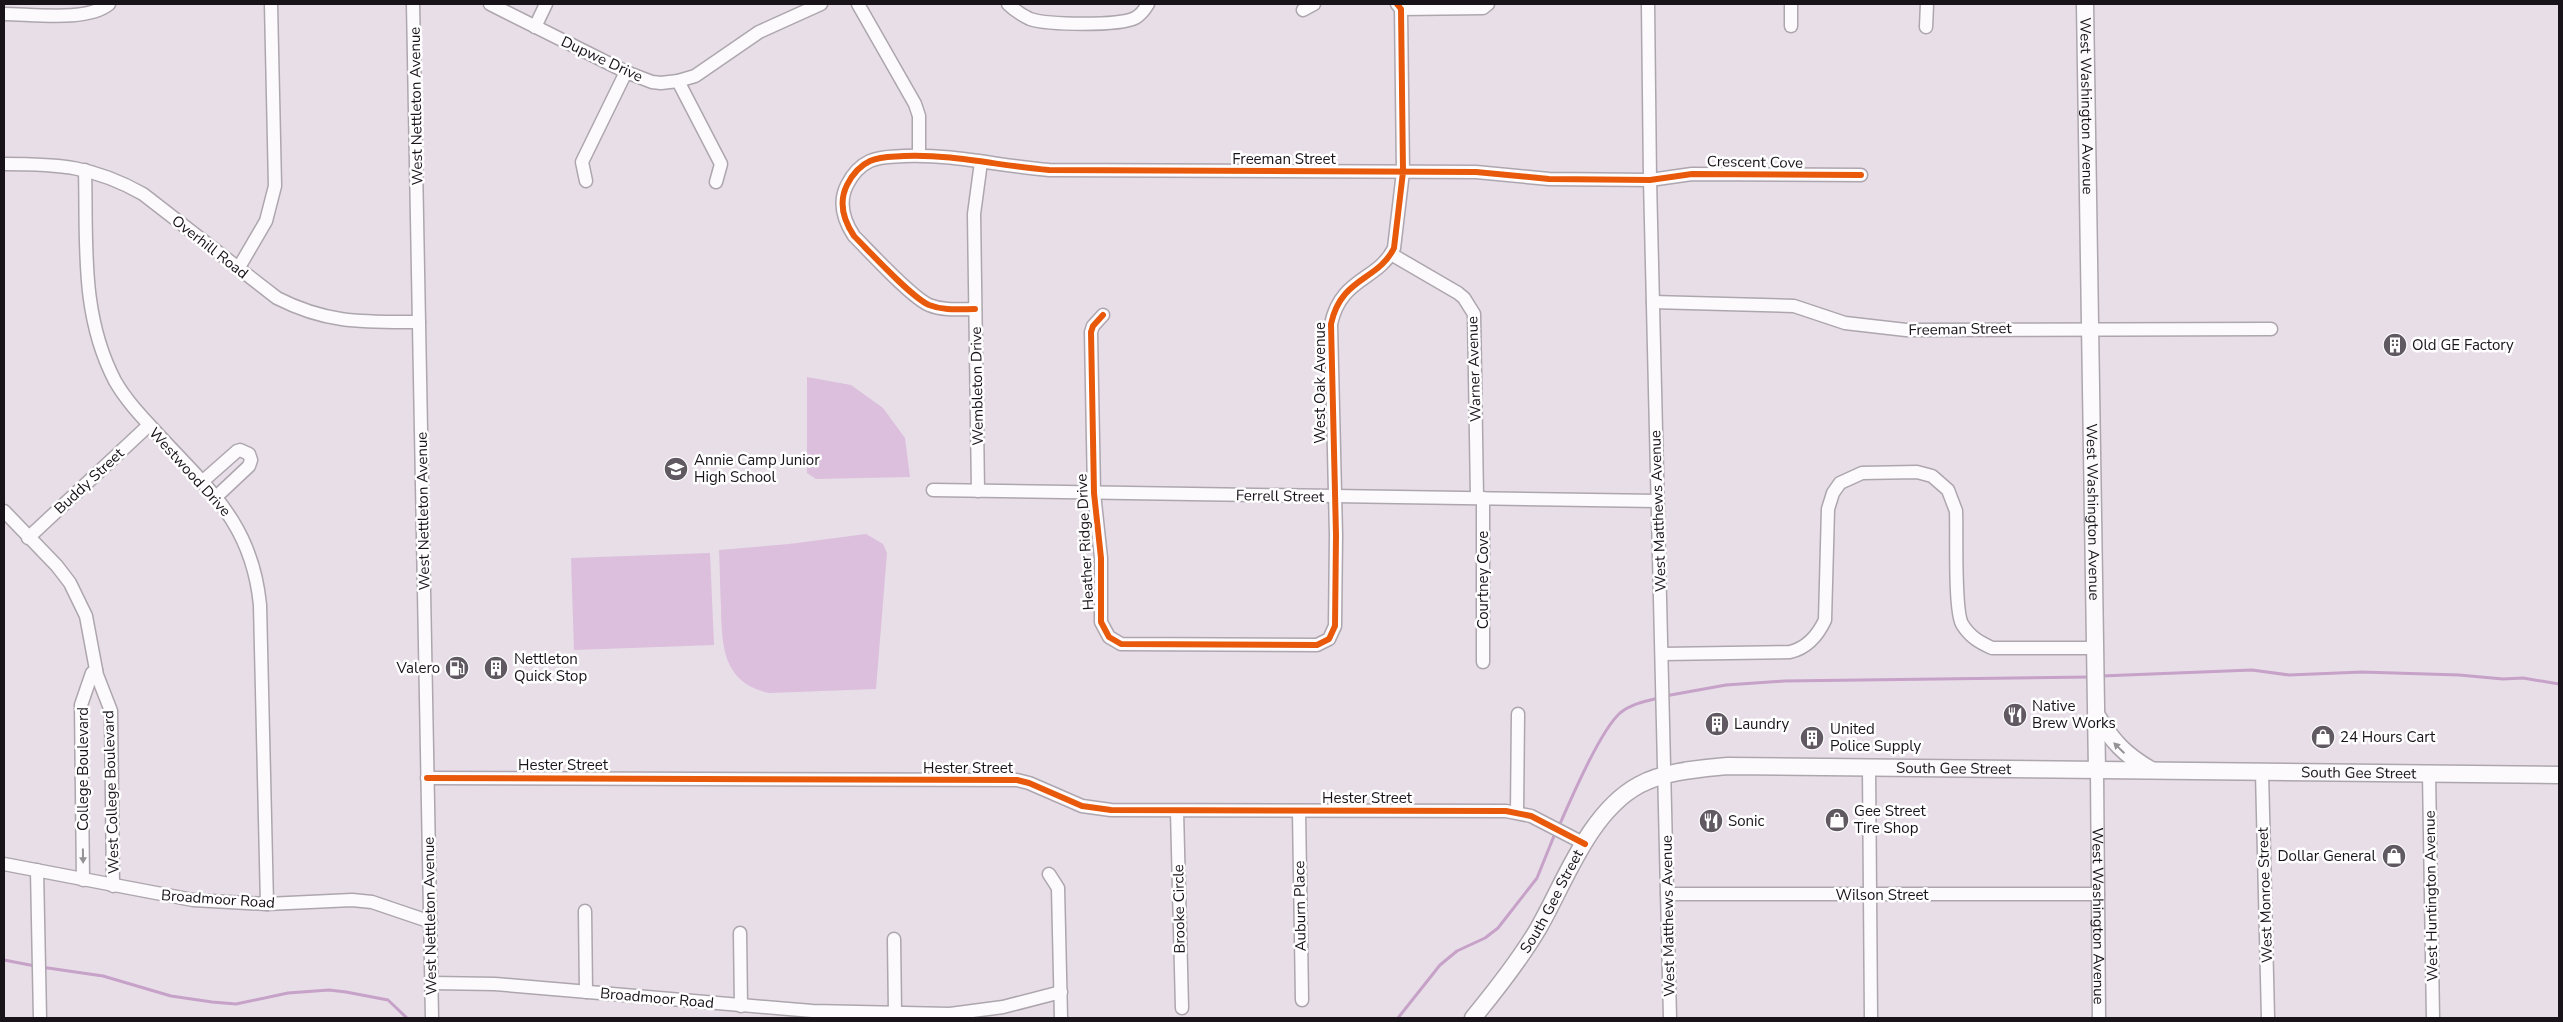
<svg xmlns="http://www.w3.org/2000/svg" width="2563" height="1022" viewBox="0 0 2563 1022" font-family="'Nunito Sans',sans-serif">
<style>
.pitch{fill:#dbbfdc}
.lines{fill:none;stroke-linecap:round;stroke-linejoin:round}
.stream{stroke:#c6a1c8;stroke-width:3}
.minor-casing{stroke:#ada6ae;stroke-width:15}
.major-casing{stroke:#ada6ae;stroke-width:19}
.minor{stroke:#fcfafc;stroke-width:12}
.major{stroke:#fcfafc;stroke-width:16}
.cycleway-casing{stroke:#fff;stroke-width:9}
.cycleway{stroke:#e8590c;stroke-width:6}
.oneway{fill:#959296}
.labels{text-anchor:middle;dominant-baseline:central;stroke-width:5;stroke-linejoin:round;paint-order:stroke}
.street-label{font-size:15px;fill:#181219;stroke:#fff}
.poi-label{font-size:15px;fill:#181219;stroke:#fff;text-anchor:start}
</style>
<rect width="100%" height="100%" fill="#e8dee8"/>
<path class="pitch" d="M807,377L851,385L883,408L905,438L910,477L816,479L807,473Z
M866,534L883,544L887,553L876,689L769,693C723,683 722,647 721,608C720,589 720,569 719,550L789,544Z
M710,553L714,645L574,650L571,558Z"/>
<g class="lines">
<path class="stream" d="M2101,676L2252,670L2289,675L2362,672L2459,675L2503,679L2523,678L2559,684
M1665,696L1726,685L1784,681L2090,677
M1559,826C1571,799 1600,731 1620,713C1631,704 1646,701 1659,698
M4,960L35,966
M41,967L103,976L171,996L212,1002L236,1004L288,993L329,990L346,992L388,1000L407,1018
M1398,1018L1440,965L1457,951L1485,938L1498,928L1537,878L1556,831"/>
<g class="minor-casing">
<g id="minor">
<path d="M413,4L432,1018"/>
<path d="M490,4L626,72L652,82L661,83L678,81L695,76L759,32L821,4"/>
<path d="M858,4L915,104L919,116V155"/>
<path d="M1008,4C1014,10 1022,15 1030,19C1048,25 1119,26 1135,18C1141,15 1145,9 1148,4"/>
<path d="M1648,4L1650,180L1670,1018"/>
<path d="M1401,9L1483,8L1488,4"/>
<path d="M1303,10L1314,4"/>
<path d="M4,14C32,14 87,22 109,4"/>
<path d="M1791,26V4"/>
<path d="M535,27L546,4"/>
<path d="M1926,27L1927,4"/>
<path d="M678,81L721,164L716,182"/>
<path d="M4,164C60,164 93,166 143,194L277,298C328,324 364,322 419,322"/>
<path d="M85,170C87,243 80,314 115,381C126,400 140,415 155,431C207,488 252,522 260,605L267,904"/>
<path d="M586,181L582,162L626,72"/>
<path d="M1391,254L1458,293L1464,298L1474,314L1477,498"/>
<path d="M238,269L266,221L275,186L271,4"/>
<path d="M1653,302L1794,306L1845,323L1906,330L2271,329"/>
<path d="M975,309C960,309 944,311 929,305C911,297 870,252 854,236C844,221 838,203 847,185C852,175 859,166 870,161C881,156 893,157 904,156C954,154 999,166 1049,170L1476,172L1549,179L1650,180L1692,174L1861,175"/>
<path d="M1103,315L1093,326L1091,332L1094,493L1101,558V622L1109,637L1121,644L1317,645L1329,639L1335,626L1336,535L1331,324C1341,277 1378,281 1394,248L1403,172L1401,9L1397,4"/>
<path d="M203,481L237,451L240,450L249,454L251,460L249,466L216,497"/>
<path d="M933,490L1657,501"/>
<path d="M978,491L974,214L981,162"/>
<path d="M4,511L57,566L70,583L86,616L97,675L111,711L113,886"/>
<path d="M28,538L149,425"/>
<path d="M1662,654L1790,652C1807,648 1818,635 1825,620L1828,509L1833,493L1840,483L1862,473L1917,472L1932,476L1948,490L1956,511C1957,533 1954,609 1962,624C1970,637 1979,642 1992,648H2094"/>
<path d="M1483,662V498"/>
<path d="M1869,768L1871,1018"/>
<path id="s1" d="M2097,771L2099,1018"/>
<path d="M2262,772L2268,1018"/>
<path d="M2429,773L2433,1018"/>
<path d="M427,778L1017,780L1029,783L1082,806L1111,810L1506,811L1531,816L1585,844"/>
<path d="M1177,811L1182,1008"/>
<path d="M1299,811L1302,1000"/>
<path d="M1517,812L1518,714"/>
<path d="M4,864L193,900L267,904L352,900L372,902L431,922"/>
<path d="M37,870L40,1018"/>
<path d="M1049,874L1058,888L1061,1018"/>
<path d="M83,880L81,705L92,673L96,670"/>
<path d="M1667,894H2098"/>
<path d="M585,911L586,992"/>
<path d="M740,933L741,1006"/>
<path d="M894,939L895,1013"/>
<path d="M432,983L495,984L812,1011L950,1014L1003,1007L1061,992"/>
</g>
</g>
<g class="major-casing">
<g id="major">
<path id="s2" d="M2085,4L2097,771"/>
<path d="M2097,716C2113,742 2124,754 2151,770"/>
<path id="s3" d="M1473,1018C1496,990 1519,961 1538,929C1565,882 1589,812 1639,785C1665,771 1698,769 1728,766L2559,775"/>
</g>
</g>
<use href="#minor" class="minor"/>
<use href="#major" class="major"/>
<g class="cycleway-casing">
<path id="cycleway" d="M975,309C960,309 944,311 929,305C911,297 870,252 854,236C844,221 838,203 847,185C852,175 859,166 870,161C881,156 893,157 904,156C954,154 999,166 1049,170L1476,172L1549,179L1650,180L1692,174L1861,175
M1103,315L1093,326L1091,332L1094,493L1101,558V622L1109,637L1121,644L1317,645L1329,639L1335,626L1336,535L1331,324C1341,277 1378,281 1394,248L1403,172L1401,9L1397,4
M427,778L1017,780L1029,783L1082,806L1111,810L1506,811L1531,816L1585,844"/>
</g>
<use href="#cycleway" class="cycleway"/>
</g>
<defs><path id="oneway-solid" d="M-6-.8H1V-3.2L6.5 0L1 3.2V.8H-6Z" transform="scale(1.25)"/></defs>
<g class="oneway">
<use href="#oneway-solid" transform="translate(2119 748) rotate(-136)"/>
<use href="#oneway-solid" transform="translate(83 856) rotate(89)"/>
</g>
<defs>
<g id="building-disc" transform="scale(1.25)"><circle r="9.5" fill="#615961" stroke="#fff"/><path d="M-4-6H4V6H1V3H-1V6H-4ZM-2.5-4.3h1.7v1.8h-1.7ZM.8-4.3h1.7v1.8H.8ZM-2.5-1h1.7V.8h-1.7ZM.8-1h1.7V.8H.8Z" fill="#fff"/></g>
<g id="school-disc" transform="scale(1.25)"><circle r="9.5" fill="#615961" stroke="#fff"/><path d="M0-5L7-2L0 1L-7-2ZM-4 1L0 2.5L4 1V4Q0 6-4 4Z" fill="#fff"/></g>
<g id="fuel-disc" transform="scale(1.25)"><circle r="9.5" fill="#615961" stroke="#fff"/><path d="M-5.5-6h7V0h2V4h1.3V-2.5L3-4.5l.8-.8L6-3V5H2.5V1h-1V6h-7ZM-4.2-4.7v3.2H.2V-4.7Z" fill="#fff"/></g>
<g id="restaurant-disc" transform="scale(1.25)"><circle r="9.5" fill="#615961" stroke="#fff"/><path d="M-5-6h1v4h1v-4h1v4h1v-4h1v5L-1.5 .5V6h-2V.5L-5-1ZM5-6V6H3V1.5H1.5Q1.5-4 5-6Z" fill="#fff"/></g>
<g id="shop-disc" transform="scale(1.25)"><circle r="9.5" fill="#615961" stroke="#fff"/><path d="M-5-2.5h2.3a2.7 3.5 0 0 1 5.4 0H5L5.5 6h-11ZM-1.5-2.5h3a1.5 2.3 0 0 0-3 0Z" fill="#fff"/></g>
</defs>
<g fill-rule="evenodd">
<use href="#building-disc" x="2395" y="345"/>
<use href="#school-disc" x="676" y="469"/>
<use href="#fuel-disc" x="457" y="668"/>
<use href="#building-disc" x="496" y="668"/>
<use href="#restaurant-disc" x="2015" y="715"/>
<use href="#building-disc" x="1717" y="724"/>
<use href="#shop-disc" x="2323" y="737"/>
<use href="#building-disc" x="1812" y="738"/>
<use href="#shop-disc" x="1837" y="820"/>
<use href="#restaurant-disc" x="1711" y="821"/>
<use href="#shop-disc" x="2394" y="856"/>
</g>
<g class="labels">
<g class="street-label">
<text transform="translate(602 59) rotate(25)">Dupwe Drive</text>
<text transform="translate(416 106) rotate(-91)">West Nettleton Avenue</text>
<text stroke="none"><textPath href="#s2" startOffset="102">West Washington Avenue</textPath></text>
<text x="1284" y="159">Freeman Street</text>
<text transform="translate(1755 162) rotate(1)">Crescent Cove</text>
<text transform="translate(210 247) rotate(38)">Overhill Road</text>
<text transform="translate(1960 329) rotate(-1)">Freeman Street</text>
<text transform="translate(1474 369) rotate(-92)">Warner Avenue</text>
<text transform="translate(1320 383) rotate(-90)">West Oak Avenue</text>
<text transform="translate(977 386) rotate(-91)">Wembleton Drive</text>
<text transform="translate(190 472) rotate(48)">Westwood Drive</text>
<text transform="translate(89 481) rotate(-43)">Buddy Street</text>
<text transform="translate(1280 496) rotate(1)">Ferrell Street</text>
<text transform="translate(423 511) rotate(-91)">West Nettleton Avenue</text>
<text transform="translate(1658 511) rotate(-92)">West Matthews Avenue</text>
<text stroke="none"><textPath href="#s2" startOffset="508">West Washington Avenue</textPath></text>
<text transform="translate(1085 542) rotate(-93)">Heather Ridge Drive</text>
<text transform="translate(1483 580) rotate(-90)">Courtney Cove</text>
<text x="563" y="765">Hester Street</text>
<text x="968" y="768">Hester Street</text>
<text transform="translate(83 769) rotate(-90)">College Boulevard</text>
<text stroke="none"><textPath href="#s3" startOffset="606">South Gee Street</textPath></text>
<text stroke="none"><textPath href="#s3" startOffset="1011">South Gee Street</textPath></text>
<text transform="translate(111 792) rotate(-92)">West College Boulevard</text>
<text x="1367" y="798">Hester Street</text>
<text x="1882" y="895">Wilson Street</text>
<text transform="translate(2265 895) rotate(-92)">West Monroe Street</text>
<text transform="translate(2431 896) rotate(-91)">West Huntington Avenue</text>
<text transform="translate(218 899) rotate(4)">Broadmoor Road</text>
<text stroke="none"><textPath href="#s3" startOffset="141">South Gee Street</textPath></text>
<text transform="translate(1300 906) rotate(-91)">Auburn Place</text>
<text transform="translate(1179 909) rotate(-91)">Brooke Circle</text>
<text transform="translate(430 916) rotate(-91)">West Nettleton Avenue</text>
<text transform="translate(1668 916) rotate(-91)">West Matthews Avenue</text>
<text stroke="none"><textPath href="#s1" startOffset="145">West Washington Avenue</textPath></text>
<text transform="translate(657 998) rotate(5)">Broadmoor Road</text>
</g>
<g class="poi-label">
<text x="2412" y="345">Old GE Factory</text>
<text x="694" y="460">Annie Camp Junior<tspan x="694" dy="17">High School</tspan></text>
<text x="514" y="659">Nettleton<tspan x="514" dy="17">Quick Stop</tspan></text>
<text x="440" y="668" text-anchor="end">Valero</text>
<text x="2032" y="706">Native<tspan x="2032" dy="17">Brew Works</tspan></text>
<text x="1734" y="724">Laundry</text>
<text x="1830" y="729">United<tspan x="1830" dy="17">Police Supply</tspan></text>
<text x="2340" y="737">24 Hours Cart</text>
<text x="1854" y="811">Gee Street<tspan x="1854" dy="17">Tire Shop</tspan></text>
<text x="1728" y="821">Sonic</text>
<text x="2376" y="856" text-anchor="end">Dollar General</text>
</g>
</g>
<rect width="2563" height="1022" fill="none" stroke="#181219" stroke-width="10"/>
</svg>
